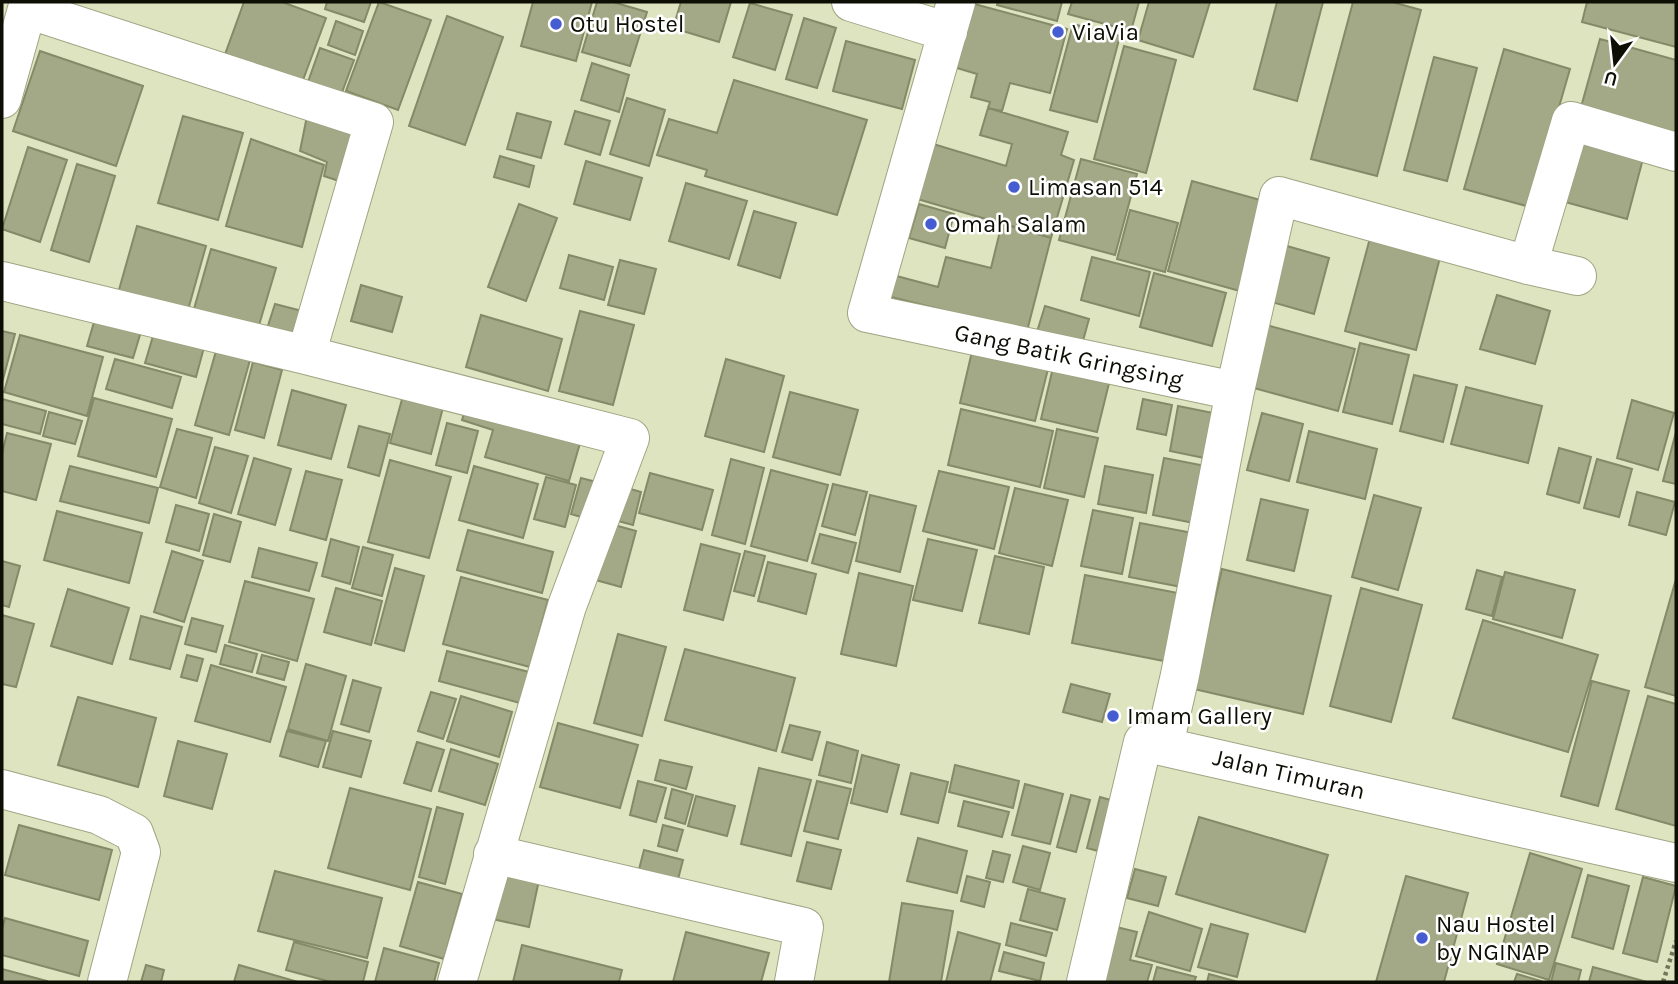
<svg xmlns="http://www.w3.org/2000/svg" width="1678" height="984" viewBox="0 0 1678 984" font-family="Karla,sans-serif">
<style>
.building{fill:#a3a986;stroke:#848968;stroke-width:2}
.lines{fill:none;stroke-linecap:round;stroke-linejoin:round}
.minor-casing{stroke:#9fa482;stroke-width:40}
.path{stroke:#71755e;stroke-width:4.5;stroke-dasharray:3.5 3.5;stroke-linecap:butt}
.minor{stroke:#fff;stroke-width:38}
.poi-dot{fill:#455dd1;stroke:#fff;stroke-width:2.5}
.labels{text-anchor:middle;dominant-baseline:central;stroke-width:5;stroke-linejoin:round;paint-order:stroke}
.poi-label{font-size:24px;fill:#0d0f04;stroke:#fff;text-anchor:start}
.street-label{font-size:24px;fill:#0d0f04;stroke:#fff}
</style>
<rect width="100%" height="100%" fill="#dee4c0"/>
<path class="building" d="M244,2H282L326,18L300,88L223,60Z
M327,2H371L364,22L325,9Z
M379,2L431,20L398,110L346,91Z
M533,2H592L576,61L521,46Z
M597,2H613L647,12L630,66L582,52Z
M681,2H731L719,42L673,28Z
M967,2L1067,29L1050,93L1010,83L1002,111L988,108L990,102L971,97L977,74L947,65Z
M998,2H1062L1057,21L997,5Z
M1072,2H1139L1131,31L1068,14Z
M1149,2H1210L1193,57L1138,40Z
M1277,2H1323L1297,101L1254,89Z
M1353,2H1392L1421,10L1377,176L1311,159Z
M1587,2H1676V47L1582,22Z
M750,3L792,15L775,70L733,57Z
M447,16L503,37L465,145L409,126Z
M804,18L836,28L817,88L786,79Z
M336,21L363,31L355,55L328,45Z
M1073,24L1120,36L1097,122L1050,110Z
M1600,39L1676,60V134L1581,107Z
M846,41L915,60L902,109L833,91Z
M1124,46L1176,60L1146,173L1094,159Z
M320,48L354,60L341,95L308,82Z
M1504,49L1570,69L1530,207L1464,189Z
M40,51L143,86L116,166L13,131Z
M1434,57L1477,68L1447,181L1404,170Z
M592,63L629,75L619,112L581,100Z
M734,80L867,120L837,215L705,176L707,170L657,155L669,119L717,133Z
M627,98L665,110L649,166L610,154Z
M309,106L371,124L351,185L324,176L327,162L300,151Z
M988,108L1068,132L1061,155L1074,160L1051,238L914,198L930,143L1006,166L1012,144L980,135Z
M575,111L610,121L600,155L565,144Z
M517,113L551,122L541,158L507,149Z
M183,116L243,133L218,220L158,203Z
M1575,136L1644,155L1627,219L1558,200Z
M251,139L324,165L302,247L226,226Z
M28,147L67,160L40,242L2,229Z
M500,156L534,166L529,187L494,177Z
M1081,159L1137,174L1115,255L1059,240Z
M586,161L642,178L630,220L574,204Z
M77,164L115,176L89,262L51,250Z
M1192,181L1271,203L1247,293L1168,271Z
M686,183L747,201L729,259L669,241Z
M519,204L557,218L526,301L488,287Z
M919,204L954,214L945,248L909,238Z
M1130,210L1178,223L1165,272L1117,259Z
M754,211L796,223L780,278L738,265Z
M1002,223L1051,238L1027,331L883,295L889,274L938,287L946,257L991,268Z
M137,226L206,246L184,324L115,304Z
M1373,227L1443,246L1416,350L1345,331Z
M1280,244L1329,258L1314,314L1265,300Z
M211,249L276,268L254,342L190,323Z
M569,255L613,267L604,300L560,288Z
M1092,257L1150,272L1139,316L1081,300Z
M620,260L656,269L644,314L608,305Z
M1154,273L1226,293L1212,346L1140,327Z
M361,285L402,297L392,332L351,321Z
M1497,295L1550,311L1535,364L1480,349Z
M275,304L306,312L297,343L265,335Z
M1045,306L1089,319L1081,348L1036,335Z
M580,311L634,325L613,405L559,391Z
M97,312L143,325L133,358L87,346Z
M481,315L562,339L548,391L466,367Z
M1259,323L1355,349L1338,411L1243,385Z
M156,326L206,340L196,377L145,363Z
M2,331L15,334L2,383Z
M20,335L103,357L87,416L4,392Z
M974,343L1050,361L1035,421L960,403Z
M1360,343L1409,355L1392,424L1343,412Z
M216,351L250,360L229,435L195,425Z
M115,359L181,377L172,408L106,389Z
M726,359L784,376L764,452L705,436Z
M1055,359L1112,371L1097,432L1041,419Z
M253,362L282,370L264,438L235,430Z
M1414,375L1457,385L1443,442L1400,431Z
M407,381L447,392L431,454L390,443Z
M1466,387L1542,406L1528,463L1451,444Z
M292,390L346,405L331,459L278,445Z
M790,392L858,410L840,475L773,457Z
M94,398L172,419L156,477L78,456Z
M2,399L46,411L40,434L2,424Z
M1143,399L1172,405L1166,435L1137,429Z
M468,400L583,433L569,481L485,457L493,430L462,420Z
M1632,400L1674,413L1658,470L1617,458Z
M1178,406L1223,415L1214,460L1170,451Z
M961,409L1053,431L1040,487L948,465Z
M49,412L82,421L75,444L43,436Z
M1262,413L1303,424L1289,481L1247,470Z
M447,423L478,431L467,473L436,465Z
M359,426L390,434L379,476L348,467Z
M177,429L212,438L196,498L160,487Z
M1057,429L1098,438L1084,497L1044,488Z
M1309,431L1377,449L1365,499L1297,482Z
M1676,432V484L1663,481Z
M7,433L51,444L36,500L2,491V454Z
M215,447L248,456L231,513L199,503Z
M1559,448L1591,457L1579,503L1547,494Z
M254,458L291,469L275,525L238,514Z
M1164,458L1211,467L1199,524L1153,515Z
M731,459L764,468L745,544L712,535Z
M1597,459L1632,469L1619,517L1584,508Z
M390,460L451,477L429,558L368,542Z
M70,466L158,488L149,523L60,501Z
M474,466L538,484L523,538L459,520Z
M1105,466L1153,475L1146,513L1098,504Z
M771,470L828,485L807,561L751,546Z
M306,471L342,480L326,540L290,530Z
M939,471L1009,487L994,549L923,531Z
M650,473L713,490L702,530L639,513Z
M546,477L576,485L565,527L534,519Z
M581,478L604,484L595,521L571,514Z
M833,484L867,492L855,535L822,526Z
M616,485L641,492L633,525L607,518Z
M1015,488L1068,500L1052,566L999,553Z
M1637,492L1675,502L1666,535L1629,525Z
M870,495L916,506L900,572L856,561Z
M1374,495L1421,508L1398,590L1352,577Z
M1261,499L1308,510L1294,571L1247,560Z
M176,505L209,514L199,551L166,542Z
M1093,510L1133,518L1122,574L1081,566Z
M57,511L142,533L129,583L44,560Z
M214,514L241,522L230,562L203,555Z
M607,523L636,531L621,587L592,579Z
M1140,523L1198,534L1187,588L1129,577Z
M468,530L553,552L542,593L457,570Z
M820,534L856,543L848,573L812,563Z
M331,539L359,547L350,584L322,576Z
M928,539L977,550L962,611L913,600Z
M701,544L740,554L723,620L684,610Z
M363,547L393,555L382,596L352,588Z
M259,548L317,563L309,591L252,577Z
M172,551L203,561L184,622L154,612Z
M745,551L765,556L754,596L734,591Z
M995,556L1044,567L1029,634L979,623Z
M2,561L20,566L9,607L2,605Z
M768,562L816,574L806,614L758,601Z
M395,568L424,576L404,651L375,643Z
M1222,569L1331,596L1303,714L1194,689Z
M1477,570L1502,577L1492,616L1466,609Z
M1505,572L1575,590L1562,638L1493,619Z
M859,573L913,586L896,666L841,654Z
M1085,575L1188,595L1174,663L1072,643Z
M461,577L548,600L530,667L443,644Z
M1676,579V696L1645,687Z
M245,581L314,599L297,661L229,642Z
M336,588L382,601L371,645L324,632Z
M1361,588L1422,605L1391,722L1330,706Z
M68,589L129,608L112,664L51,646Z
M2,615L34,624L16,687L2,684Z
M141,616L182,627L170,669L130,659Z
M192,618L223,626L216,652L185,644Z
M1483,620L1598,655L1568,752L1453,718Z
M618,634L666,647L642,736L594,723Z
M225,645L257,654L252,672L220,664Z
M685,649L795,678L776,751L665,720Z
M447,651L529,672L520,703L439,681Z
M187,655L203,659L197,681L181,677Z
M262,655L289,662L284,680L257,673Z
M306,664L346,676L328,741L288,729Z
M211,665L286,687L270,742L195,721Z
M353,680L381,688L369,732L341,724Z
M1592,681L1629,691L1598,806L1561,796Z
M1071,684L1110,694L1102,722L1063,712Z
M431,692L456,699L443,739L418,731Z
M461,696L512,712L499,757L447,741Z
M1648,696L1676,704V826L1616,809Z
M78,697L156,718L138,787L58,765Z
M558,723L638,745L620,808L540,787Z
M790,725L820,732L812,760L782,752Z
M287,731L326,741L318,767L280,756Z
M333,731L371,741L361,777L323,767Z
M178,741L227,754L212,809L164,796Z
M417,742L444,750L431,791L404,783Z
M827,742L858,751L851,783L819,775Z
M451,749L498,764L485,805L439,791Z
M862,755L899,765L887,812L851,803Z
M660,760L692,767L686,789L655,780Z
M955,765L1019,781L1013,808L949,792Z
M759,768L811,780L791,856L741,844Z
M911,773L948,782L938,823L901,814Z
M638,781L666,788L656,822L630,815Z
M817,781L851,789L838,839L804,831Z
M1025,784L1063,794L1050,844L1012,835Z
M350,788L431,809L410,890L328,868Z
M672,789L693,795L685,824L665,818Z
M1071,795L1090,800L1076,852L1057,847Z
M696,796L735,806L727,836L688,826Z
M1100,797L1121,803L1109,854L1087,848Z
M964,801L1009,812L1002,837L958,826Z
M437,807L463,814L445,884L419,877Z
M1199,817L1328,855L1305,932L1176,894Z
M19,825L112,850L99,900L5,875Z
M663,825L683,830L677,851L658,846Z
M918,838L967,851L957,893L907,881Z
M807,842L841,850L831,889L797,881Z
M1023,846L1050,853L1040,890L1013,882Z
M644,850L683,860L676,887L637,877Z
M993,851L1010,855L1003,882L986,878Z
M1530,853L1582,869L1549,980L1497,964Z
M1135,869L1166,877L1158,906L1127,898Z
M275,871L382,898L367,958L258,931Z
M504,871L539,880L529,927L492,919Z
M1588,875L1629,886L1613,949L1572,937Z
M967,876L990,882L984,907L961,901Z
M1406,876L1468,893L1444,982H1376Z
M1643,877L1676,886L1657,962L1623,953Z
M418,882L462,894L444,959L400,946Z
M1028,889L1065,899L1057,930L1020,920Z
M902,903L953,911L941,982H889Z
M1149,912L1202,929L1190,971L1136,956Z
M5,918L88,941L79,976L2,955V929Z
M1011,923L1052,933L1046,956L1006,945Z
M1104,924L1137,932L1130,960L1152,965L1147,982H1090Z
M1211,924L1248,934L1237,977L1198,967Z
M686,932L769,953L761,982H673Z
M958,932L1000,944L990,982H946Z
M294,942L368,962L363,982H331L286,970Z
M522,945L622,970L619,982H513Z
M384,948L439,963L434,982H375Z
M1004,952L1044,963L1040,981L999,971Z
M1556,963L1581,970L1578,982H1551Z
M146,965L164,970L161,982H141Z
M239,965L298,982H234Z
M1157,967L1196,977L1194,982H1153Z
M1593,967L1647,982H1589Z
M2,969L47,981V982H2Z
M1209,974L1238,982H1207Z
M1517,974L1541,981V982H1514Z"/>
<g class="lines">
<g class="minor-casing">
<path id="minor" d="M851,2L948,32
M956,2L867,313L1235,391L1180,675L1164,745
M27,9L374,122L306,355
M2,99L29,2
M1528,265L1571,121L1676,152
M2,281L306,355L630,438L567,606L457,982
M1235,391L1279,196L1528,265L1577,276
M2,789L99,815L134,833L141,852L107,982
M493,854L804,927L794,982
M1086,982L1143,742L1676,863"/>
</g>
<path class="path" d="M1663,982L1676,941"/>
<use href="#minor" class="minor"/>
</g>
<g class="poi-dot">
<circle cx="556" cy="24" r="7"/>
<circle cx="1058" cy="32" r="7"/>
<circle cx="1014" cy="187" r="7"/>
<circle cx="931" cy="224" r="7"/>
<circle cx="1113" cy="716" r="7"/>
<circle cx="1422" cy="938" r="7"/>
</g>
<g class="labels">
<g class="poi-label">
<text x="570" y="24">Otu Hostel</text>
<text x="1072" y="32">ViaVia</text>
<text x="1028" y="187">Limasan 514</text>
<text x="945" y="224">Omah Salam</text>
<text x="1127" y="716">Imam Gallery</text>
<text x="1436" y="924">Nau Hostel<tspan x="1436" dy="28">by NGINAP</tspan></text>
</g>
<g class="street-label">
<text transform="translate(1069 356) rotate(12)">Gang Batik Gringsing</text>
<text transform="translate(1289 774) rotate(13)">Jalan Timuran</text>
</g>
</g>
<rect width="1678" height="984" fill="none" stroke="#0d0f04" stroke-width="7"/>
<g transform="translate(1615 63) rotate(195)" stroke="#ffffff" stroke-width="5" paint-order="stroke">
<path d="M0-5L12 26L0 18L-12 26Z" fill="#0d0f04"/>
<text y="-10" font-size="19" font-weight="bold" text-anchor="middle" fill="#0d0f04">U</text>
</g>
</svg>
